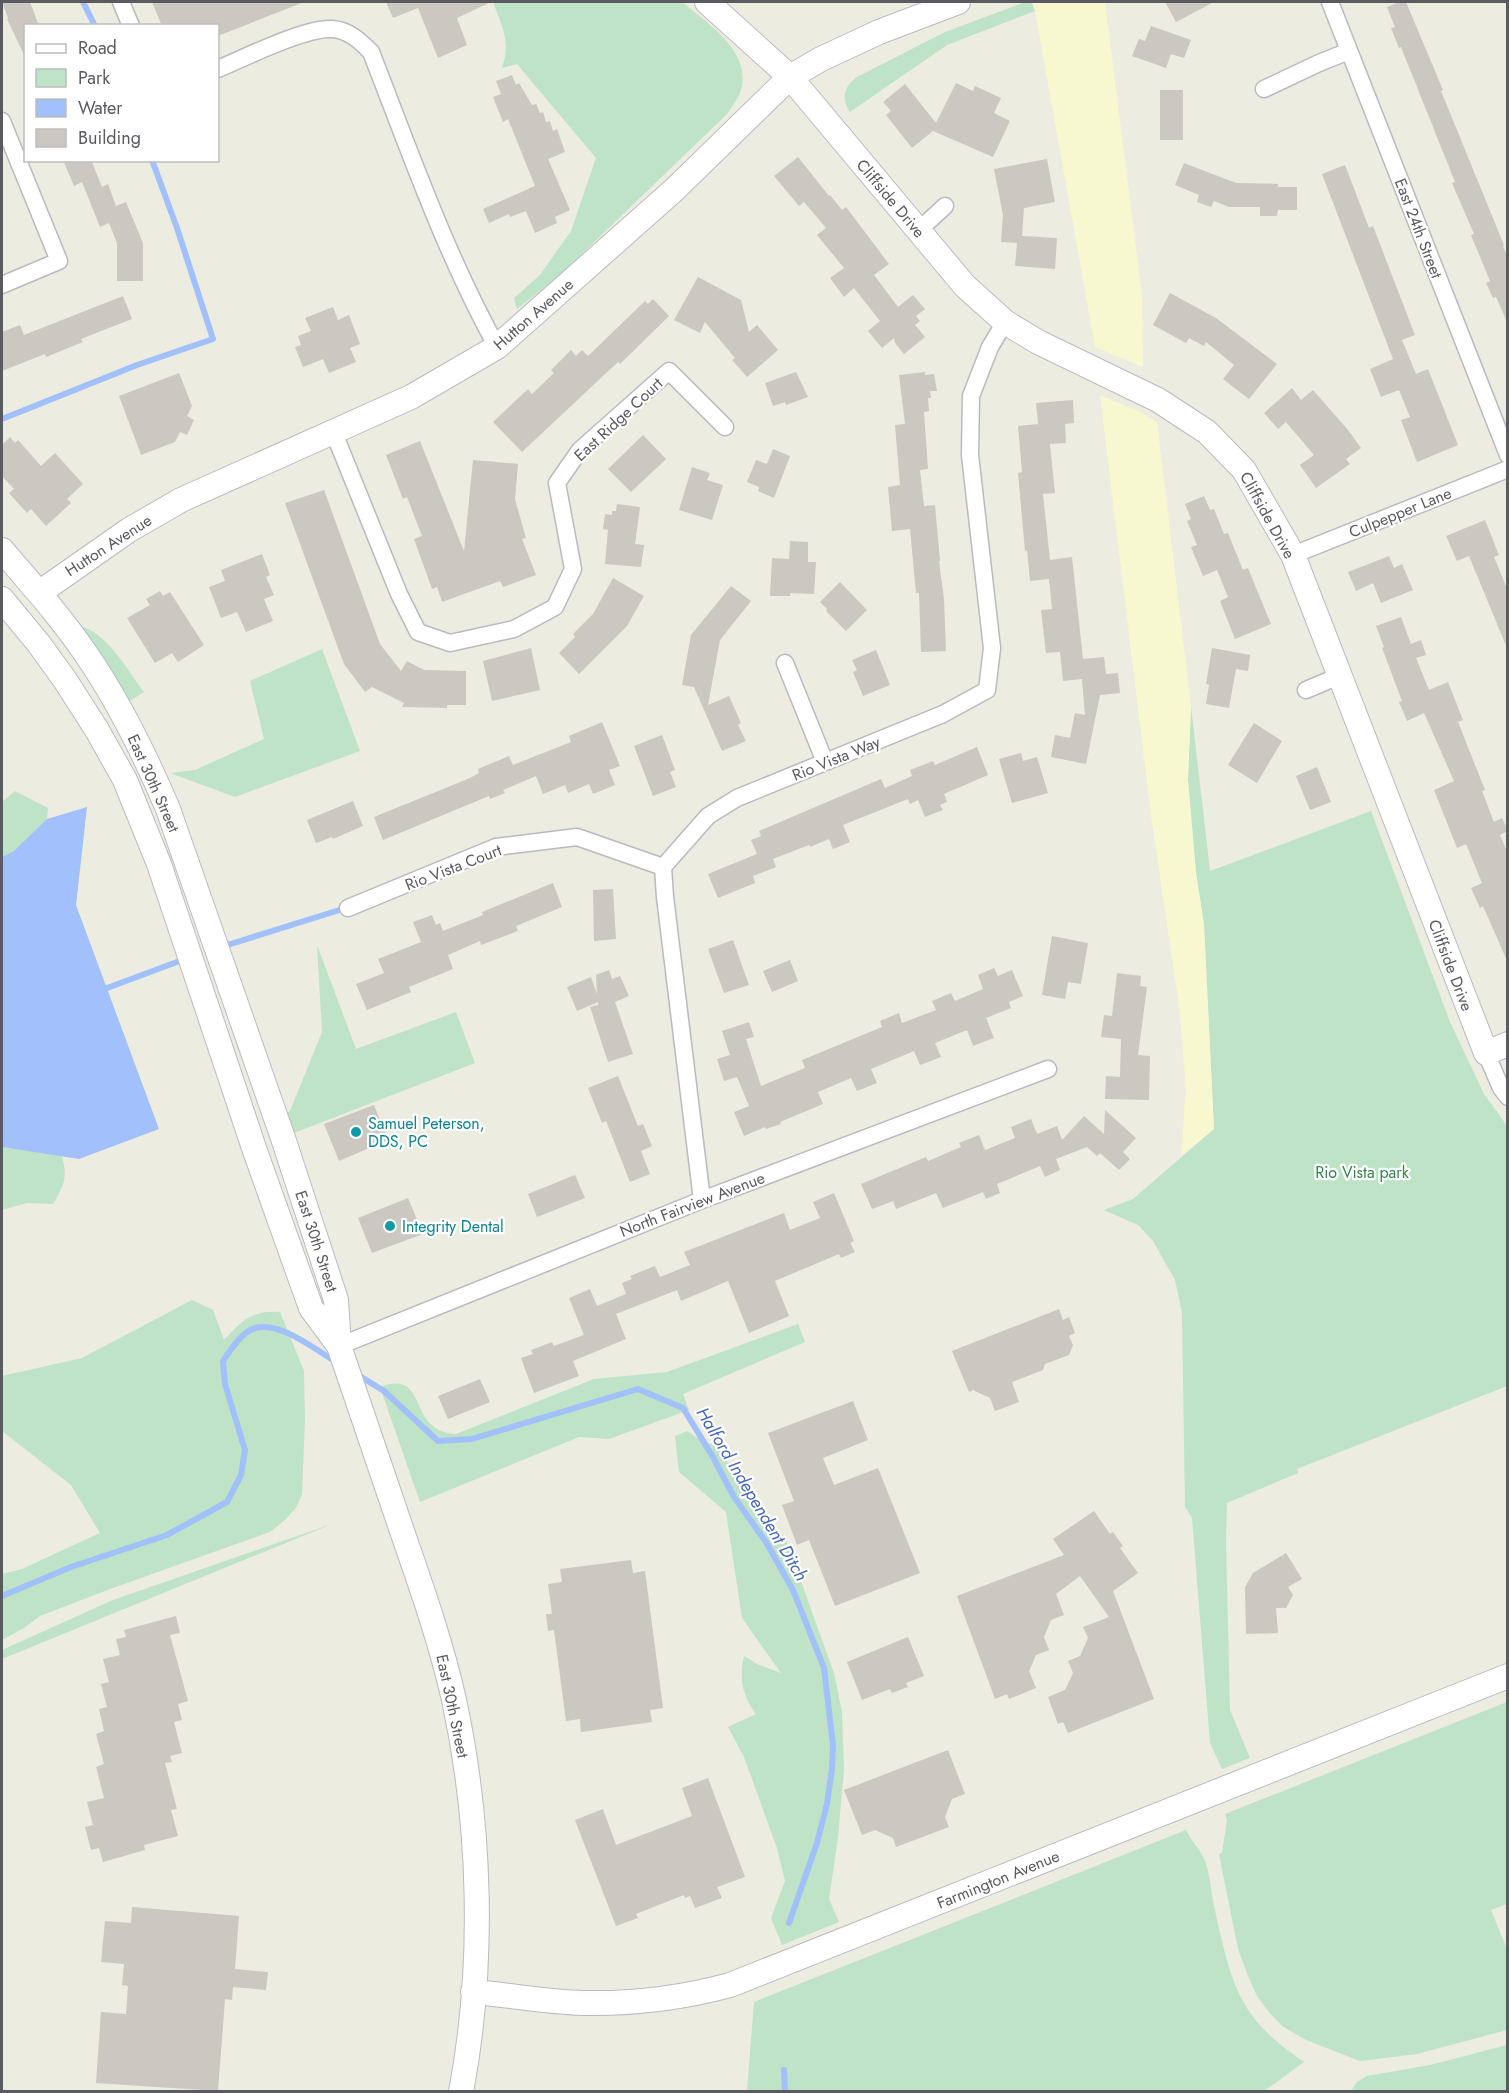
<svg xmlns="http://www.w3.org/2000/svg" width="1509" height="2093" viewBox="0 0 1509 2093" font-family="Jost,sans-serif">
<style>
.green{fill:#bee3c6}
.sand{fill:#f8f8d0}
.water{fill:#a2c0fb}
.lines{fill:none;stroke-linecap:round;stroke-linejoin:round}
.stream{stroke:#a2c0fb;stroke-width:6}
.building{fill:#cac8c0}
.street-casing{stroke:#b9babf;stroke-width:19}
.secondary-casing{stroke:#babbc2;stroke-width:26}
.street{stroke:#fff;stroke-width:16}
.secondary{stroke:#fff;stroke-width:24}
.culture-dot{fill:#0f9aa8;stroke:#fff;stroke-width:2}
.labels{text-anchor:middle;stroke-width:4.5;stroke-linejoin:round;paint-order:stroke}
.street-label{font-size:16px;fill:#5a5b61;stroke:#fff}
.culture-label{font-size:16px;fill:#0d838f;stroke:#fff;text-anchor:start}
.park-label{font-size:16px;fill:#38824c;stroke:#fff}
.water-label{font-size:18px;font-style:italic;fill:#4666bd;stroke:#fff}
</style>
<rect width="100%" height="100%" fill="#ecece1"/>
<!-- green -->
<path class="green" d="M493,2H682C707,23 752,51 741,90C738,99 732,107 727,114L561,274L517,309L514,298L540,275L571,231L596,158L517,64L502,68C511,42 502,26 493,2Z
M1025,2H1032L1035,11L947,45L850,112C841,99 844,86 857,77L945,32Z
M80,626C108,633 127,670 144,692L128,702Z
M322,649L360,751L235,797L170,773L195,770L264,739L250,681Z
M1191,706L1210,871L1371,811L1450,1022L1484,1094L1508,1127L1507,1386L1297,1469L1298,1473L1227,1503L1226,1542L1230,1710L1250,1758L1222,1769L1210,1743L1192,1518L1185,1507L1182,1313L1175,1280L1153,1241L1138,1225L1104,1210L1133,1199L1214,1129L1204,925L1196,873L1188,780Z
M15,791L48,808L47,819L16,871L2,885V802Z
M317,945L356,1049L456,1012L475,1063L294,1133L287,1113L290,1111L322,1032Z
M2,1147L62,1156C68,1178 64,1185 53,1204L27,1203L2,1210Z
M192,1300L213,1310L224,1340C242,1321 251,1310 280,1312L304,1371L305,1419L302,1495L295,1509L285,1520L270,1532L110,1589L40,1616L24,1628L2,1640V1574L22,1569L100,1533L71,1485L2,1431V1376L82,1358Z
M798,1324L805,1342L683,1394L689,1410L609,1439L579,1437L420,1502L380,1387C430,1368 405,1431 456,1434L594,1379L667,1372Z
M687,1431L702,1441L720,1447L752,1504L785,1537L834,1673L842,1712L844,1769L838,1837L829,1899L839,1922L782,1945L771,1918L785,1881L777,1848L744,1757L728,1727L756,1714C742,1695 739,1678 744,1656L759,1665L781,1673L742,1618L726,1512L679,1472L675,1436Z
M332,1524L2,1659V1650L113,1600Z
M1507,1702V1904L1491,1910L1507,1949V2030L1417,2054L1360,2061L1306,2040L1282,2026L1268,2011L1257,1996L1248,1976L1238,1949L1219,1854L1222,1853L1227,1820L1225,1814Z
M1186,1830C1191,1841 1201,1850 1205,1861C1210,1875 1211,1891 1214,1906C1231,1981 1236,2017 1304,2062L1264,2091H747L754,2002Z
M1507,2045V2091H1351L1357,2082L1367,2076L1430,2065Z"/>
<!-- sand -->
<path class="sand" d="M1032,2H1105L1142,296L1143,367L1095,347L1035,11Z
M1100,395L1142,413L1157,422L1191,706L1188,780L1196,873L1204,925L1214,1129L1181,1156L1186,1088L1179,1006L1151,815Z"/>
<!-- water -->
<path class="water" d="M87,807L76,905L159,1129L79,1159L2,1147V857L14,851L47,819Z"/>
<g class="lines">
<!-- stream -->
<path class="stream" d="M83,2L95,26
M2,419L137,365L213,339L177,228L152,160
M221,947L346,908
M99,991L185,959
M358,1375L384,1391L438,1441L472,1439L638,1389L683,1408L713,1457L734,1497L766,1542L793,1590L824,1668L833,1745L832,1769L827,1804L817,1843L789,1923
M2,1596L71,1567L167,1535L227,1502L241,1475L245,1450L225,1384L223,1361C230,1351 236,1340 247,1332C272,1314 314,1349 336,1362
M784,2070L785,2092"/>
</g>
<!-- building -->
<path class="building" d="M2,2H30L39,26H26V59L7,19L8,18Z
M152,2H304L218,36V26H162Z
M386,2H491L457,18L467,45L438,58L418,8L393,18Z
M1165,2H1214L1176,22Z
M1399,2H1406L1443,90L1441,91L1504,245L1503,246L1508,258V324L1496,297L1493,298L1486,283L1490,281L1471,235L1474,234L1452,183L1455,182L1401,47L1399,48L1391,28L1395,27L1387,7Z
M1151,26L1191,40L1184,58L1171,54L1166,68L1132,56L1139,39L1145,41Z
M512,75L516,85L519,83L532,105L536,104L540,113L543,112L546,122L550,121L553,131L557,129L565,152L548,159L570,210L555,217L557,223L535,233L526,211L510,217L509,214L489,223L483,209L535,186L508,119L503,122L493,97L501,94L496,81Z
M956,83L973,91L975,86L1001,98L994,113L1010,121L993,157L933,131L912,148L886,115L891,111L883,102L905,84L936,123Z
M1160,90H1183V140H1160Z
M798,157L829,196L830,195L842,210L846,207L889,264L874,275L898,307L913,295L925,309L916,316L920,321L915,325L925,337L904,354L895,343L894,338L882,348L868,331L880,321L854,288L844,297L830,278L844,268L817,235L826,228L804,202L799,206L774,176Z
M1047,159L1055,202L1024,208L1022,236L1057,238L1055,269L1015,266L1017,243L1001,242L1003,215L994,169Z
M63,160H91L102,187L108,184L116,206L126,202L143,243V281H117V243L109,223L100,227L82,182L74,186Z
M1184,163L1236,183L1278,184V187H1297V210H1278L1277,216H1260V207H1229L1214,201L1211,207L1197,202L1199,195L1175,185Z
M1345,165L1369,228L1373,226L1415,335L1402,340L1416,374L1428,369L1458,445L1417,462L1401,420L1410,417L1399,390L1381,397L1370,369L1393,359L1322,174Z
M698,277L741,300L749,332L757,325L778,350L747,377L732,360L735,358L705,322L700,333L674,320Z
M1170,293L1216,318L1277,364L1249,399L1223,379L1234,365L1206,342L1204,346L1189,338L1186,343L1153,325Z
M123,296L132,319L81,339L83,342L46,357L45,354L2,371V332L20,325L24,335Z
M653,299L669,316L620,364L618,362L522,452L493,422L528,389L532,394L554,373L551,370L571,350L576,356L582,350L588,356L645,301L648,304Z
M333,307L338,320L349,315L360,344L350,348L356,362L329,373L323,359L303,367L295,347L301,345L298,336L311,331L305,318Z
M796,372L808,397L786,405L785,402L773,406L765,383Z
M925,372V375L934,374L937,391H930L931,398H928L929,411L924,412L928,469L920,470L924,506L935,505L940,561H939L944,599L946,651L921,652L919,593H916L910,529L892,531L888,487L900,485L895,425L905,424L899,375Z
M179,373L192,406L187,416L194,420L187,435L180,432L175,442L141,455L119,396Z
M1292,388L1301,400L1313,390L1348,430L1361,448L1346,459L1350,464L1316,488L1300,465L1314,455L1286,422L1278,429L1264,413Z
M1073,400L1074,423L1065,424L1066,443L1050,444L1055,493L1043,494L1050,560L1072,557L1083,659L1104,657L1106,674L1118,673L1120,693L1100,695L1086,764L1051,757L1055,735L1070,738L1075,713L1085,715L1082,679L1063,681L1060,652L1046,653L1041,610L1052,609L1049,579L1030,581L1027,550L1025,551L1018,473L1022,472L1018,426L1038,424L1036,403Z
M643,435L666,459L631,492L608,469Z
M10,437L15,443L18,440L41,466L55,453L83,484L67,499L71,503L46,526L31,509L27,513L9,493L14,489L2,476V445Z
M420,441L464,551L473,460L518,464L515,499L526,538L522,539L536,575L503,587L500,581L442,602L437,587L432,589L414,539L422,536L407,497L403,499L386,455Z
M773,449L790,456L774,498L758,491L759,487L747,482L756,460L767,464Z
M692,467L710,473L707,480L723,485L712,520L679,510Z
M324,490L380,644L401,671L407,661L424,670L466,671V705H447V708L402,707L404,703L372,687L365,692L344,664L285,503Z
M1204,496L1210,510L1214,509L1224,534L1228,533L1243,570L1248,568L1271,624L1235,639L1220,601L1228,597L1217,570L1203,576L1191,547L1197,545L1187,521L1191,519L1185,504Z
M617,504L640,507L635,544L644,545L641,567L605,564L608,530L603,529L605,514L612,515V511H616Z
M1485,520L1499,555L1494,557L1508,591L1507,648L1469,556L1457,561L1446,536Z
M790,541L808,542V562H816L814,594L790,593V596H770L772,558L789,559Z
M262,554L270,575L266,577L274,595L264,599L273,621L246,632L237,612L221,618L209,587L225,581L221,570Z
M1389,556L1394,568L1402,564L1413,590L1381,603L1373,583L1356,591L1348,572Z
M613,578L644,596L627,626L579,674L559,653L575,637L573,634L593,614Z
M840,582L867,610L846,631L826,611L827,609L820,602Z
M731,586L751,601L720,640L708,705L729,696L741,723L738,725L746,741L722,751L694,687L682,685L691,635Z
M160,591L163,596L170,592L204,645L178,662L172,653L155,663L127,618L150,605L146,599Z
M1401,617L1411,644L1421,640L1426,655L1416,658L1429,690L1448,682L1463,720L1458,722L1485,790L1482,791L1494,822L1502,818L1508,831L1500,835L1508,854V963L1483,906L1480,908L1471,888L1482,883L1466,844L1457,848L1434,790L1454,781L1424,713L1407,721L1399,702L1402,701L1382,648L1384,647L1376,626Z
M531,648L540,690L492,701L483,661Z
M1212,648L1250,655L1248,671L1236,669L1229,708L1206,704L1209,685L1206,684Z
M876,650L890,685L863,696L853,672L857,670L852,660Z
M602,722L620,766L609,770L615,785L593,794L589,784L568,793L565,785L543,794L536,776L503,790L505,793L490,799L489,796L383,840L374,817L470,778L479,773L478,769L509,756L513,765L571,742L569,736Z
M1254,723L1282,741L1257,783L1228,765Z
M662,735L675,770L670,772L676,787L653,796L634,746Z
M977,747L988,775L944,794L947,802L940,805L943,810L925,817L918,800L910,804L908,799L843,825L850,842L833,849L829,839L810,847L809,845L773,859L776,867L753,876L755,883L718,898L708,874L757,854L751,840L761,836L759,831L881,779L885,788L912,776L910,770L933,761L935,765Z
M1021,753L1023,761L1037,757L1048,793L1012,803L999,759Z
M1317,767L1331,802L1310,810L1296,776Z
M353,801L363,826L333,839L332,837L316,843L307,820Z
M553,883L562,907L516,926L518,931L481,945L480,941L448,955L453,969L409,987L411,992L367,1010L356,984L384,973L378,959L421,942L413,922L432,915L436,925L440,923L443,931L483,915L482,912Z
M613,889L616,939L594,941L593,890Z
M1052,936L1088,943L1081,984L1068,982L1065,999L1042,995Z
M733,940L749,985L724,993L708,949Z
M790,960L798,981L772,992L763,971Z
M994,968L998,976L1012,970L1023,996L1009,1002L1011,1008L986,1018L994,1038L973,1046L967,1030L935,1043L941,1057L920,1065L914,1051L871,1069L877,1083L857,1091L851,1078L818,1092L823,1104L780,1122L781,1124L766,1129L765,1127L744,1136L734,1112L749,1106L737,1077L724,1081L717,1059L730,1055L722,1031L749,1022L754,1037L746,1039L761,1086L805,1068L802,1060L882,1027L880,1021L899,1013L902,1023L936,1010L932,1001L951,993L955,1001L983,989L978,975Z
M609,970L612,979L620,976L629,996L615,1002L633,1054L608,1062L590,1007L598,1005V1002L577,1011L567,987L591,977L597,994L596,975Z
M1117,973L1141,976L1140,986L1147,987L1138,1055L1150,1056L1149,1100L1105,1099L1106,1076L1120,1077L1121,1039L1101,1037L1104,1015L1112,1016Z
M618,1076L638,1126L643,1124L652,1146L641,1151L650,1174L630,1182L606,1121L602,1123L588,1088Z
M374,1105L388,1140L339,1161L324,1124Z
M1105,1110L1136,1138L1123,1152L1130,1159L1119,1170L1100,1153L1097,1156L1087,1147L1056,1159L1060,1170L1045,1177L1040,1166L997,1184L1000,1193L986,1199L983,1192L943,1208L936,1193L896,1209L893,1201L872,1209L861,1184L926,1157L928,1161L961,1147L959,1143L979,1135L985,1150L1015,1138L1011,1127L1031,1119L1037,1134L1057,1126L1062,1140L1084,1116L1104,1134Z
M575,1175L585,1198L537,1217L528,1194Z
M834,1193L854,1241L850,1243L855,1252L841,1258L839,1254L775,1281L789,1316L749,1333L728,1281L681,1301L677,1290L616,1314L626,1339L573,1361L579,1376L534,1393L521,1358L533,1354L531,1350L552,1342L554,1346L584,1335L569,1298L590,1289L597,1306L626,1294L622,1283L632,1279L630,1276L655,1266L660,1277L690,1265L684,1252L784,1213L790,1230L820,1218L813,1202Z
M408,1198L423,1234L372,1253L358,1218Z
M1059,1309L1063,1320L1069,1317L1075,1333L1069,1336L1073,1345L1069,1355L1045,1364L1043,1370L1012,1382L1019,1402L995,1411L990,1398L973,1390L969,1392L952,1351Z
M480,1379L490,1402L448,1419L438,1396Z
M853,1401L868,1440L823,1458L834,1485L878,1468L920,1573L835,1606L809,1540L797,1545L782,1505L794,1501L768,1433Z
M1094,1511L1110,1534L1113,1532L1123,1546L1120,1548L1138,1573L1113,1591L1154,1699L1068,1733L1063,1722L1058,1724L1048,1697L1065,1690L1073,1673L1068,1661L1080,1656L1088,1638L1083,1627L1109,1617L1080,1576L1056,1594L1064,1615L1051,1620L1044,1637L1049,1650L1036,1655L1029,1671L1036,1688L1009,1699L1007,1694L995,1699L957,1596L1064,1555L1053,1539Z
M1286,1553L1302,1579L1288,1587L1293,1595L1286,1608H1276L1278,1633L1246,1634L1245,1587L1253,1573Z
M631,1560L633,1573L645,1571L663,1708L650,1710L652,1722L581,1732L580,1719L566,1721L554,1630L548,1631L546,1614H552L548,1584L562,1582L560,1569Z
M176,1616L180,1633L170,1635L188,1701L178,1704L182,1720L174,1722L182,1753L170,1756L172,1762L165,1763L177,1809L171,1810L178,1836L144,1845L145,1850L103,1862L99,1848L91,1850L85,1827L93,1825L87,1802L104,1798L96,1767L104,1764L96,1734L104,1731L99,1709L107,1707L101,1684L109,1682L103,1659L120,1655L116,1639L126,1637L124,1630Z
M908,1637L924,1676L906,1683L908,1687L892,1693L890,1689L862,1700L847,1662Z
M948,1750L965,1794L952,1799L945,1817L949,1827L896,1847L893,1838L875,1830L862,1835L844,1790Z
M708,1778L745,1877L717,1887L722,1898L695,1908L690,1896L685,1898L684,1895L636,1914L638,1918L616,1926L575,1820L603,1809L616,1845L692,1816L682,1788Z
M132,1907L239,1916L235,1969L268,1972L266,1990L233,1987L232,2000L225,1999L218,2091L96,2083L101,2012L126,2014L128,1986L122,1985L124,1964L101,1962L105,1921L131,1923Z"/>
<g class="lines">
<defs>
<path id="street" d="M121,2L131,26
M1330,2L1508,455
M218,69C244,58 306,27 332,29C349,30 360,41 371,52C410,152 445,253 497,347
M1264,89L1319,63L1349,51
M2,121L59,261L2,285
M918,231L945,206
M334,433L399,594L418,632L450,643L514,629L555,607L573,569L557,483L580,450L669,371L725,427
M1293,555L1508,469
M785,663L825,762
M1306,690L1339,676
M348,908L496,847L577,837L663,867
M1486,1053L1501,1088L1508,1097
M702,1200L665,897L663,867L708,816L737,798L943,714L987,690L992,648L970,455L971,396L990,347L1005,322
M339,1346L702,1200L1048,1069"/>
<path id="secondary" d="M707,2L790,77L965,286L1005,322L1038,342L1158,400L1207,432L1244,470L1293,555L1486,1053L1508,1044
M2,550C31,584 61,617 86,654C119,702 145,755 168,809L284,1141L336,1300L339,1346C360,1408 381,1469 402,1531C421,1586 441,1642 454,1700C481,1825 485,1965 461,2092
M39,593L129,530L181,500L411,397L497,347L674,190L790,77L821,59L879,32L958,2
M2,599L39,644L65,680L97,730L125,780L159,864L255,1151L311,1308L339,1346
M473,1992C510,1995 546,2002 584,2003C634,2004 682,1998 730,1985L1508,1676"/>
</defs>
<!-- street casing -->
<use href="#street" class="street-casing"/>
<!-- secondary casing -->
<use href="#secondary" class="secondary-casing"/>
<!-- street -->
<use href="#street" class="street"/>
<!-- secondary -->
<use href="#secondary" class="secondary"/>
</g>
<!-- markers -->
<g class="culture-dot">
<circle cx="356" cy="1132" r="6"/>
<circle cx="390" cy="1226" r="6"/>
</g>
<g class="labels">
<!-- street labels -->
<g class="street-label">
<text transform="translate(891 198) rotate(50)" y="6">Cliffside Drive</text>
<text transform="translate(1419 228) rotate(69)" y="6">East 24th Street</text>
<text transform="translate(533 314) rotate(-41)" y="6">Hutton Avenue</text>
<text transform="translate(618 419) rotate(-43)" y="6">East Ridge Court</text>
<text transform="translate(1400 512) rotate(-22)" y="6">Culpepper Lane</text>
<text transform="translate(1268 515) rotate(61)" y="6">Cliffside Drive</text>
<text transform="translate(108 545) rotate(-33)" y="6">Hutton Avenue</text>
<text transform="translate(836 758) rotate(-22)" y="6">Rio Vista Way</text>
<text transform="translate(154 783) rotate(66)" y="6">East 30th Street</text>
<text transform="translate(453 867) rotate(-21)" y="6">Rio Vista Court</text>
<text transform="translate(1451 965) rotate(69)" y="6">Cliffside Drive</text>
<text transform="translate(692 1204) rotate(-21)" y="6">North Fairview Avenue</text>
<text transform="translate(317 1241) rotate(72)" y="6">East 30th Street</text>
<text transform="translate(453 1706) rotate(78)" y="6">East 30th Street</text>
<text transform="translate(998 1879) rotate(-22)" y="6">Farmington Avenue</text>
</g>
<!-- culture labels -->
<g class="culture-label">
<text x="368" y="1129">Samuel Peterson,<tspan x="368" dy="18">DDS, PC</tspan></text>
<text x="402" y="1232">Integrity Dental</text>
</g>
<!-- park labels -->
<g class="park-label">
<text x="1362" y="1178">Rio Vista park</text>
</g>
<!-- water labels -->
<g class="water-label">
<text transform="translate(752 1494) rotate(59)" y="6">Halford Independent Ditch</text>
</g>
</g>
<!-- border -->
<rect width="1509" height="2093" fill="none" stroke="#5a5b61" stroke-width="6"/>
<!-- legend -->
<rect x="24" y="24" width="195" height="138" fill="#ffffff" stroke="#bdbdc0" stroke-width="1.5"/>
<rect x="36" y="44" width="30" height="9" fill="#ffffff" stroke="#bdbdc0" stroke-width="1.5"/>
<text x="78" y="54" font-size="18" fill="#5a5b61">Road</text>
<rect x="36" y="69" width="30" height="18" fill="#bee3c6" stroke="#bdbdc0" stroke-width="1.5"/>
<text x="78" y="84" font-size="18" fill="#5a5b61">Park</text>
<rect x="36" y="99" width="30" height="18" fill="#a2c0fb" stroke="#bdbdc0" stroke-width="1.5"/>
<text x="78" y="114" font-size="18" fill="#5a5b61">Water</text>
<rect x="36" y="129" width="30" height="18" fill="#cac8c0" stroke="#bdbdc0" stroke-width="1.5"/>
<text x="78" y="144" font-size="18" fill="#5a5b61">Building</text>
</svg>
